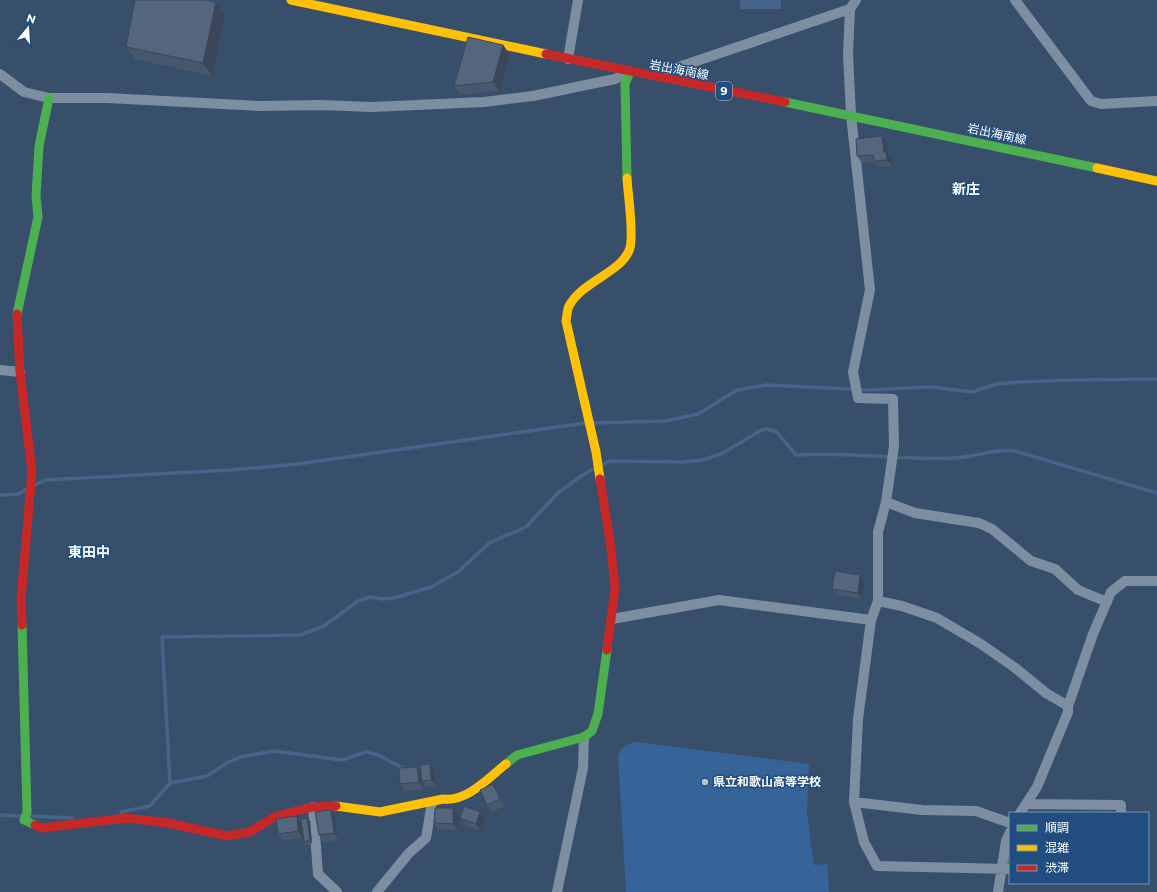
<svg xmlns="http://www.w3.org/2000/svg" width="1157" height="892" viewBox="0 0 1157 892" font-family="Montserrat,'Noto Sans JP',sans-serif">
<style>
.green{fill:#366498}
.water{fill:#466489}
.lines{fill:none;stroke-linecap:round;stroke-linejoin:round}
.stream{stroke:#466489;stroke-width:3.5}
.street{stroke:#7e8ea1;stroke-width:10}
.fast{stroke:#4caf50;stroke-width:9}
.slow{stroke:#ffc107;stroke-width:9}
.jam{stroke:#c62828;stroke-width:9}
.wall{fill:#48586c}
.shaded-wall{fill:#3b4758}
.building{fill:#54667d;stroke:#3b4758}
.poi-dot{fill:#b9c1cb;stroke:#224d81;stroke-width:1.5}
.labels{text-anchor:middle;stroke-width:3;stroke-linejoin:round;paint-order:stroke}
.shield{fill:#224d81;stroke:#bdcad9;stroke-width:1}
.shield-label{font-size:11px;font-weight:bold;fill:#fff}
.street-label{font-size:12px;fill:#fff;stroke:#224d81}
.poi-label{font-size:12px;font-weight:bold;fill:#fff;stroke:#224d81;text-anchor:start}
.quarter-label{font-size:14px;font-weight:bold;fill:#fff;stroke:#224d81}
</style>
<rect width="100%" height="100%" fill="#384f6b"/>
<!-- green -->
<path class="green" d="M636,742L809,764L807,813L814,865L827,864L829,892H626L618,756C622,746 626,744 636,742Z"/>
<!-- water -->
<path class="water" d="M740,0H781V9H740Z"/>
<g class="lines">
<!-- stream -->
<path class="stream" d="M592,423L665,421L698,414L737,390L767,385L867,390L931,387L972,392L996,384L1020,382L1075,380L1157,379
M602,465L610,461L683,462L703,460L723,453L760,431L767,429L777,432L796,455C849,451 902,461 955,458C975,457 996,448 1015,451L1157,493
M35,485L45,480L230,470L298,464L586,423
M0,495L18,494L27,489
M170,783L162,637L300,635L324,626L358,601L370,597L383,599L394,598L431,587L458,572L489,543L526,527L558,493L584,474L596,468
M121,812L150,806L170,783L207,776L227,763L240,757L274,751L342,760L366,752L376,754L405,769
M0,815L21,816
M29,816L73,818"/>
<!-- street -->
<path class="street" d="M856,0L850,9L848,54L851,115L870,290L853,372L858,398L893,399L894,446L886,502L878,532V601L871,620L858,719L854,802L864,842L877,866L1010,869
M1015,0L1091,101L1101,104L1157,101
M568,59L578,0
M0,74L24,92L49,98H107L260,106L320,105L372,107L484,102L533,96L615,79L629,72
M655,75L850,9
M0,370L20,372
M886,502L915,513L979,523L992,529L1031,561L1055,569L1078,590L1107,602
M878,601L902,606L937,618L981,644L1014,667L1046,693L1068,706
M612,619L719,600L871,620
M854,802L922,810L976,811L1010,823
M1026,804L1121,805V813
M313,807L318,874L337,892
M1020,813L1037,787L1068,712V706L1093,634L1111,592L1125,581H1157
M377,892L409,853L426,838L432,802
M557,892L583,768L584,737
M998,892L1006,841L1010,832"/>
<!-- fast -->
<path class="fast" d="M785,102L1097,168
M627,178L625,84L630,72
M17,314L38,217L36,196L39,146L49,98
M22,625L27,812L24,820L35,825
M506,764L517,755L584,737L592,731L598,714L607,650"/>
<!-- slow -->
<path class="slow" d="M291,0L546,54
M1097,168L1157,181
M600,479L596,452L566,321C567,316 567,310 569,306C582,281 623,272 630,248C634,232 628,196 627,178
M336,806L380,812L443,799C467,802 488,778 506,764"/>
<!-- jam -->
<path class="jam" d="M546,54L785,102
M17,314L20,372L32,471L21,599L22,625
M600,479L611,547L615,588L607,650
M35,825L42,828L126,818L168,823L227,836L250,832L276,816L313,807L336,806"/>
</g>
<!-- wall -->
<path class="wall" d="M216,2L225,15L212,76L135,59L126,47Z
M503,45L510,55L499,91L460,95L454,86Z
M882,136L887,142L888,154L891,158L892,166L878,167L874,162L862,163L857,156Z
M865,582L862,599L837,595L832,589Z
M434,770L436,786L426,787L423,783L424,789L405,791L400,784Z
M493,784L497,791L504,806L492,812L487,805Z
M331,810L335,816L338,840L323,842L319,835Z
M480,812L485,819L480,830L465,825L460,818Z
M458,815V830H439L434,823Z
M297,816L301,823L303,838L283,840L278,834Z
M307,818L310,821L312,843L306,846L304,842Z"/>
<!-- shaded-wall -->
<path class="shaded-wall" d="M216,2L225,15L212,76L203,63Z
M503,45L510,55L499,91L493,82Z
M882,136L887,142L888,154L891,158L892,166L887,160L884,152Z
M860,575L865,582L862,599L858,593Z
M430,764L434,770L436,786L431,780Z
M417,767L422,773V781L423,783L424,789L419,782Z
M493,784L497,791L504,806L500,799Z
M453,808L458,815V830L453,824Z
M331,810L335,816L338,840L334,833Z
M480,812L485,819L480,830L476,824Z
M297,816L301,823L303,838L298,831Z
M307,818L310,821L312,843L310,840Z"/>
<!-- building -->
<path class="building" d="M135,0H207L216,2L203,63L126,47Z
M468,37L503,45L493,82L454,86Z
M882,136L884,152H886L887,160L874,161L873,155L857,156L856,139Z
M835,571L860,575L858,593L832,589Z
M430,764L431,780L422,781L420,765Z
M417,767L419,782L400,784L399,768Z
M493,784L500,799L487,805L480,790Z
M464,806L480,812L476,824L460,818Z
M435,808H453V824L434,823Z
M331,810L334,833L319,835L315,812Z
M297,816L298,831L278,834L276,819Z
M307,818L310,840L304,842L301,819Z"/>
<!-- markers -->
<circle class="poi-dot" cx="705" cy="782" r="4"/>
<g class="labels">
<!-- shield labels -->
<rect class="shield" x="716" y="82" width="16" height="18" rx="3"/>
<g class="shield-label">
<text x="724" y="95">9</text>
</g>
<!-- street labels -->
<g class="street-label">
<text transform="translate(679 70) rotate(11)" y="4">岩出海南線</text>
<text transform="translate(997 134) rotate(12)" y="4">岩出海南線</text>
</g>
<!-- poi labels -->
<g class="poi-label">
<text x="713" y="786">県立和歌山高等学校</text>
</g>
<!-- quarter labels -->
<g class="quarter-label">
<text x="966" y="194">新庄</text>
<text x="89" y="557">東田中</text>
</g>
</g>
<!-- legend -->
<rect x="1009" y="812" width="140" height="72" fill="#224d81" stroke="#7a94b3"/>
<rect x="1017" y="825" width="20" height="6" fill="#4caf50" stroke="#7a94b3"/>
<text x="1045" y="832" font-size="12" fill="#ffffff">順調</text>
<rect x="1017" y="845" width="20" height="6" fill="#ffc107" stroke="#7a94b3"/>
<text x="1045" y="852" font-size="12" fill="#ffffff">混雑</text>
<rect x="1017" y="865" width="20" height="6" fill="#c62828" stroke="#7a94b3"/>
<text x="1045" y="872" font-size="12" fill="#ffffff">渋滞</text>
<!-- north arrow -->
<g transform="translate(28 28) rotate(18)" stroke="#224d81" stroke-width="3" paint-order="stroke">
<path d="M0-3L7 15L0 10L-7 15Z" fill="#ffffff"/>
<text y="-6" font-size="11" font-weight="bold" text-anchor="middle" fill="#ffffff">N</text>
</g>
</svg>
